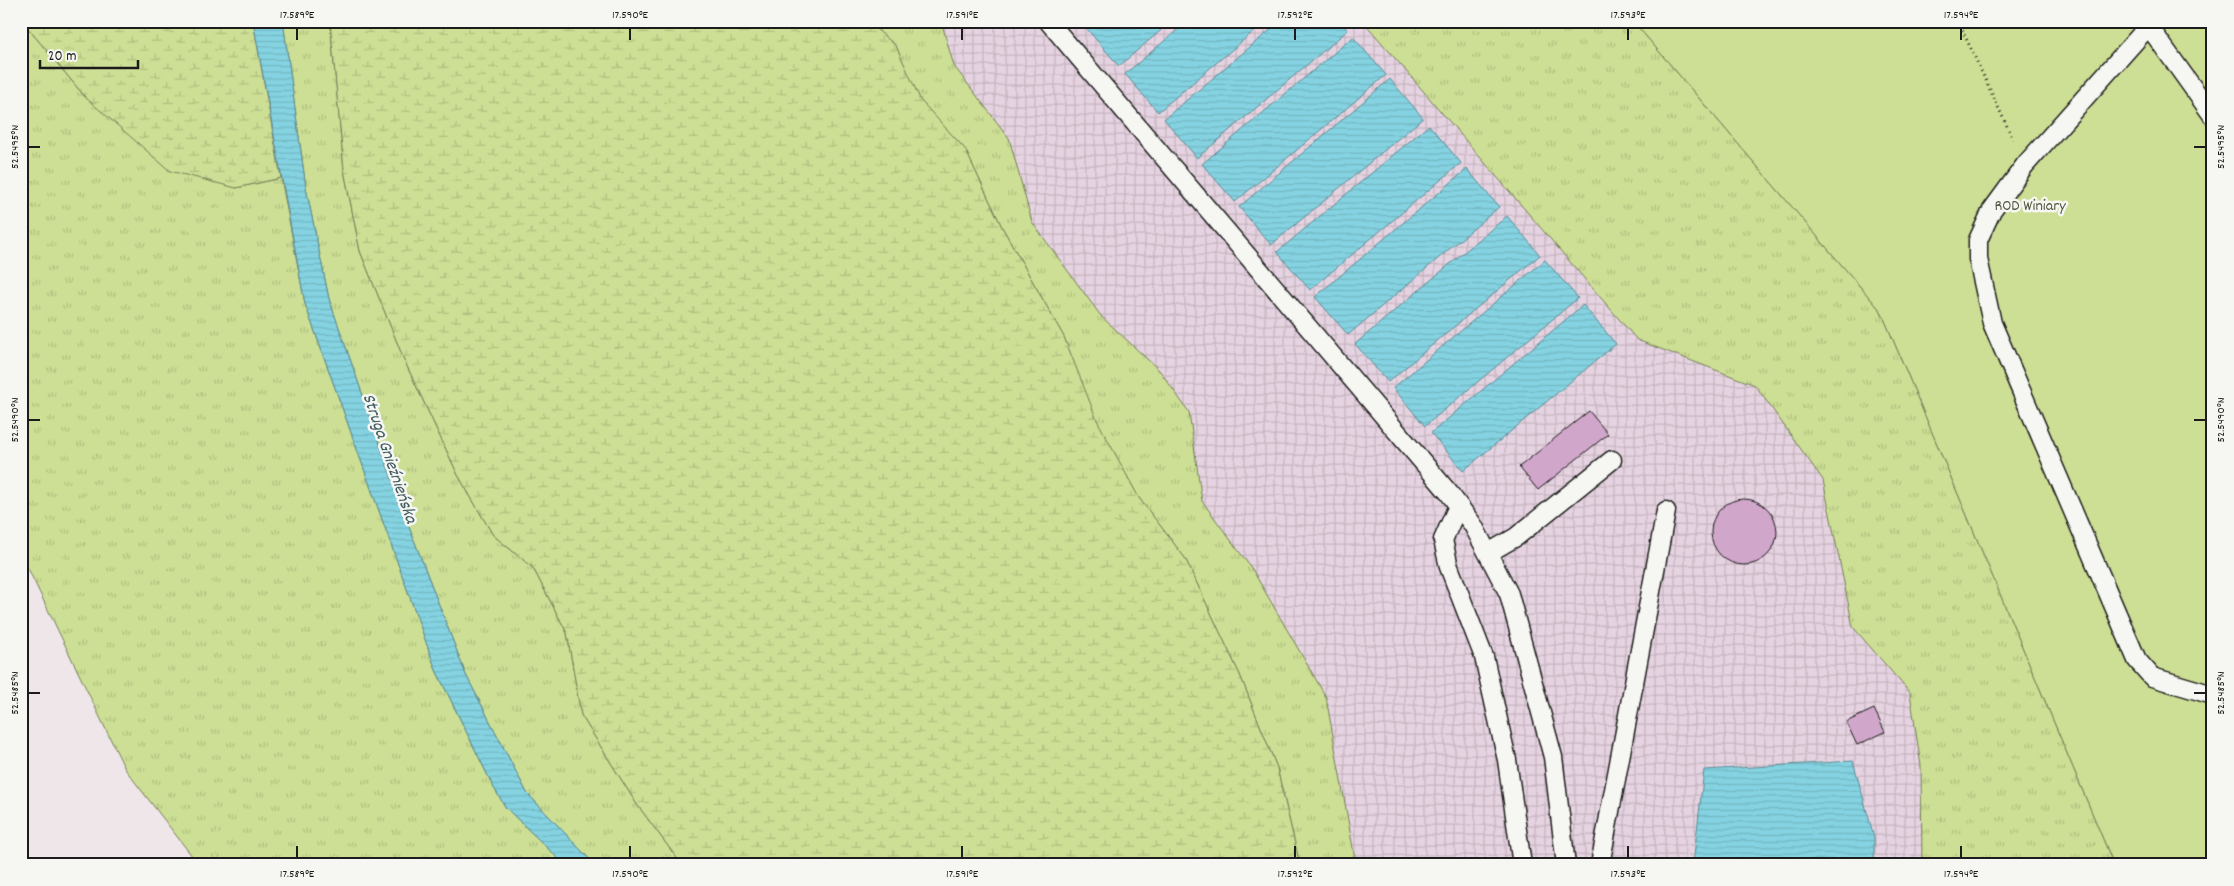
<svg xmlns="http://www.w3.org/2000/svg" width="2234" height="886" viewBox="0 0 2234 886" font-family="Dekko,sans-serif">
<style>
.industrial{fill:url(#industrial-grid)}
.grass{fill:url(#grass-tufts);stroke:#747e58}
.wetland{fill:url(#wetland-marsh);stroke:#747e58}
.green{fill:#ccdf94;stroke:#747e58}
.water{fill:url(#water-rules);stroke:#5b8a93}
.building{fill:#d1a6cb;stroke:#1c1c1c}
.lines{fill:none;stroke-linecap:round;stroke-linejoin:round}
.service-casing{stroke:#1c1c1c;stroke-width:21}
.path{stroke:#1c1c1c;stroke-width:3;stroke-dasharray:1 4;stroke-linecap:butt}
.service{stroke:#f6f6f2;stroke-width:18}
.ticks{fill:none;stroke:#1c1c1c;stroke-width:2}
.labels{text-anchor:middle;stroke-width:5;stroke-linejoin:round;paint-order:stroke}
.park-label{font-size:16px;fill:#515640;stroke:#f6f6f2}
.water-label{font-size:18px;font-style:italic;fill:#415c61;stroke:#f6f6f2}
.neatline{fill:none;stroke:#1c1c1c;stroke-width:2}
.ticks-label{font-size:12px;text-anchor:middle;fill:#1c1c1c}
</style>
<defs>
<pattern id="industrial-grid" width="8" height="8" patternUnits="userSpaceOnUse" patternTransform="scale(1.25)"><rect width="8" height="8" fill="#e6d3e1"/><path d="M0 4h8M4 0v8" fill="none" stroke="#c5b5c0"/></pattern>
<pattern id="grass-tufts" width="24" height="20" patternUnits="userSpaceOnUse" patternTransform="scale(1.25)"><rect width="24" height="20" fill="#ccdf94"/><path d="M3 7l-1-3M5 7V3M7 7l1-3M15 17l-1-3M17 17v-4M19 17l1-3" fill="none" stroke="#afbf7f"/></pattern>
<pattern id="wetland-marsh" width="20" height="14" patternUnits="userSpaceOnUse" patternTransform="scale(1.25)"><rect width="20" height="14" fill="#ccdf94"/><path d="M1 5h8M5 5V1M11 12h8M15 12V8" fill="none" stroke="#afbf7f"/></pattern>
<pattern id="water-rules" width="6" height="5" patternUnits="userSpaceOnUse" patternTransform="scale(1.25)"><rect width="6" height="5" fill="#85d3e2"/><path d="M0 2.5h6" fill="none" stroke="#72b5c1"/></pattern>
</defs>
<rect width="100%" height="100%" fill="#efe6ea"/>
<filter id="ink" filterUnits="userSpaceOnUse"><feTurbulence type="fractalNoise" baseFrequency=".02" numOctaves="2"/><feDisplacementMap in="SourceGraphic" scale="10" xChannelSelector="R" yChannelSelector="G"/><feConvolveMatrix kernelMatrix="1 2 1 2 8 2 1 2 1" color-interpolation-filters="sRGB"/></filter>
<g filter="url(#ink)">
<!-- industrial -->
<path class="industrial" d="M283,21H1633L1881,311L2114,865H339L255,195L305,177Z"/>
<!-- grass -->
<path class="grass" d="M22,21L86,98L236,188L281,178L305,304L436,670L494,788L506,808L565,865H199L125,769L21,554Z
M283,21H330L344,170L360,251L405,362L458,475L493,535L533,568L567,633L581,715L636,803L682,865H595L527,793L466,675L409,527L329,299L306,188Z
M867,21H941L954,66L1009,138L1032,222L1101,316L1160,371L1189,412L1202,501L1252,569L1326,697L1356,865H1300L1277,768L1240,675L1185,558L1139,498L1096,420L1064,337L1002,227L965,149L920,101L896,46Z
M1363,21H1633L1881,311L2114,865H1922L1921,766L1910,693L1853,627L1823,480L1755,385L1637,340Z"/>
<!-- wetland -->
<path class="wetland" d="M22,21H253L281,178L236,188L170,171L86,98Z
M330,21H867L896,46L921,101L965,149L1002,227L1064,337L1097,420L1139,498L1185,558L1240,675L1277,768L1300,865H682L636,803L581,715L567,633L533,568L493,535L458,475L405,362L360,251L344,170Z"/>
<!-- green -->
<path class="green" d="M1633,21H2213V865H2114L1881,311Z"/>
<!-- water -->
<path class="water" d="M253,21H283L306,188L329,299L409,527L466,675L527,793L595,865H565L506,808L494,788L436,670L305,304Z
M1094,21H1172L1119,66L1086,28Z
M1188,21H1266L1158,112L1125,74Z
M1281,21H1340L1348,30L1197,158L1164,119Z
M1353,37L1386,75L1235,202L1202,164Z
M1390,79L1423,118L1271,245L1239,207Z
M1429,125L1461,163L1310,290L1277,252Z
M1467,169L1499,207L1348,335L1315,297Z
M1507,216L1540,255L1388,382L1355,344Z
M1545,260L1578,298L1425,426L1393,388Z
M1583,305L1616,344L1463,471L1431,433Z
M1853,761L1874,837V865H1693L1704,770Z"/>
<!-- building -->
<path class="building" d="M1589,411L1608,434L1538,490L1519,467Z
M1711 532a33 33 0 1 1 66 0a33 33 0 1 1-66 0Z
M1874,709L1885,732L1857,745L1846,722Z"/>
<g class="lines">
<defs>
<path id="service" d="M1048,21L1449,493L1473,525L1509,594L1553,757L1566,865
M2145,21L2213,116
M2153,21L2025,165L1992,210L1978,240V259L1992,323L2137,660L2152,677L2213,695
M1458,506L1443,540L1449,567L1484,657L1507,760L1522,865
M1488,553L1516,537L1612,460
M1600,865L1666,511"/>
</defs>
<!-- service casing -->
<use href="#service" class="service-casing"/>
<!-- path -->
<path class="path" d="M1783,21L1785,24
M1958,21L2013,139"/>
<!-- service -->
<use href="#service" class="service"/>
</g>
</g>
<!-- ticks -->
<path class="ticks" d="M297,28V40M630,28V40M962,28V40M1295,28V40M1628,28V40M1961,28V40M28,147H40M2194,147H2206M28,420H40M2194,420H2206M28,693H40M2194,693H2206M297,846V858M630,846V858M962,846V858M1295,846V858M1628,846V858M1961,846V858"/>
<g class="labels">
<!-- park labels -->
<g class="park-label">
<text x="2030" y="210">ROD Winiary</text>
</g>
<!-- water labels -->
<g class="water-label">
<text transform="translate(391 458) rotate(71)" y="6">Struga Gnieźnieńska</text>
</g>
</g>
<!-- margin -->
<rect width="2234" height="886" fill="none" stroke="#f6f6f2" stroke-width="55"/>
<!-- scale -->
<path d="M40 60v8h98v-8" fill="none" stroke="#1c1c1c" stroke-width="2.5"/>
<text x="48" y="60" font-size="15" fill="#1c1c1c" stroke="#f6f6f2" stroke-width="4" paint-order="stroke">20 m</text>
<rect x="28" y="28" width="2178" height="830" class="neatline"/>
<g class="ticks-label">
<text x="297" y="18">17.589°E</text>
<text x="630" y="18">17.590°E</text>
<text x="962" y="18">17.591°E</text>
<text x="1295" y="18">17.592°E</text>
<text x="1628" y="18">17.593°E</text>
<text x="1961" y="18">17.594°E</text>
<text transform="translate(14 147) rotate(-90)" y="4">52.5495°N</text>
<text transform="translate(2220 147) rotate(-90)" y="4">52.5495°N</text>
<text transform="translate(14 420) rotate(-90)" y="4">52.5490°N</text>
<text transform="translate(2220 420) rotate(-90)" y="4">52.5490°N</text>
<text transform="translate(14 693) rotate(-90)" y="4">52.5485°N</text>
<text transform="translate(2220 693) rotate(-90)" y="4">52.5485°N</text>
<text x="297" y="877">17.589°E</text>
<text x="630" y="877">17.590°E</text>
<text x="962" y="877">17.591°E</text>
<text x="1295" y="877">17.592°E</text>
<text x="1628" y="877">17.593°E</text>
<text x="1961" y="877">17.594°E</text>
</g>
</svg>
